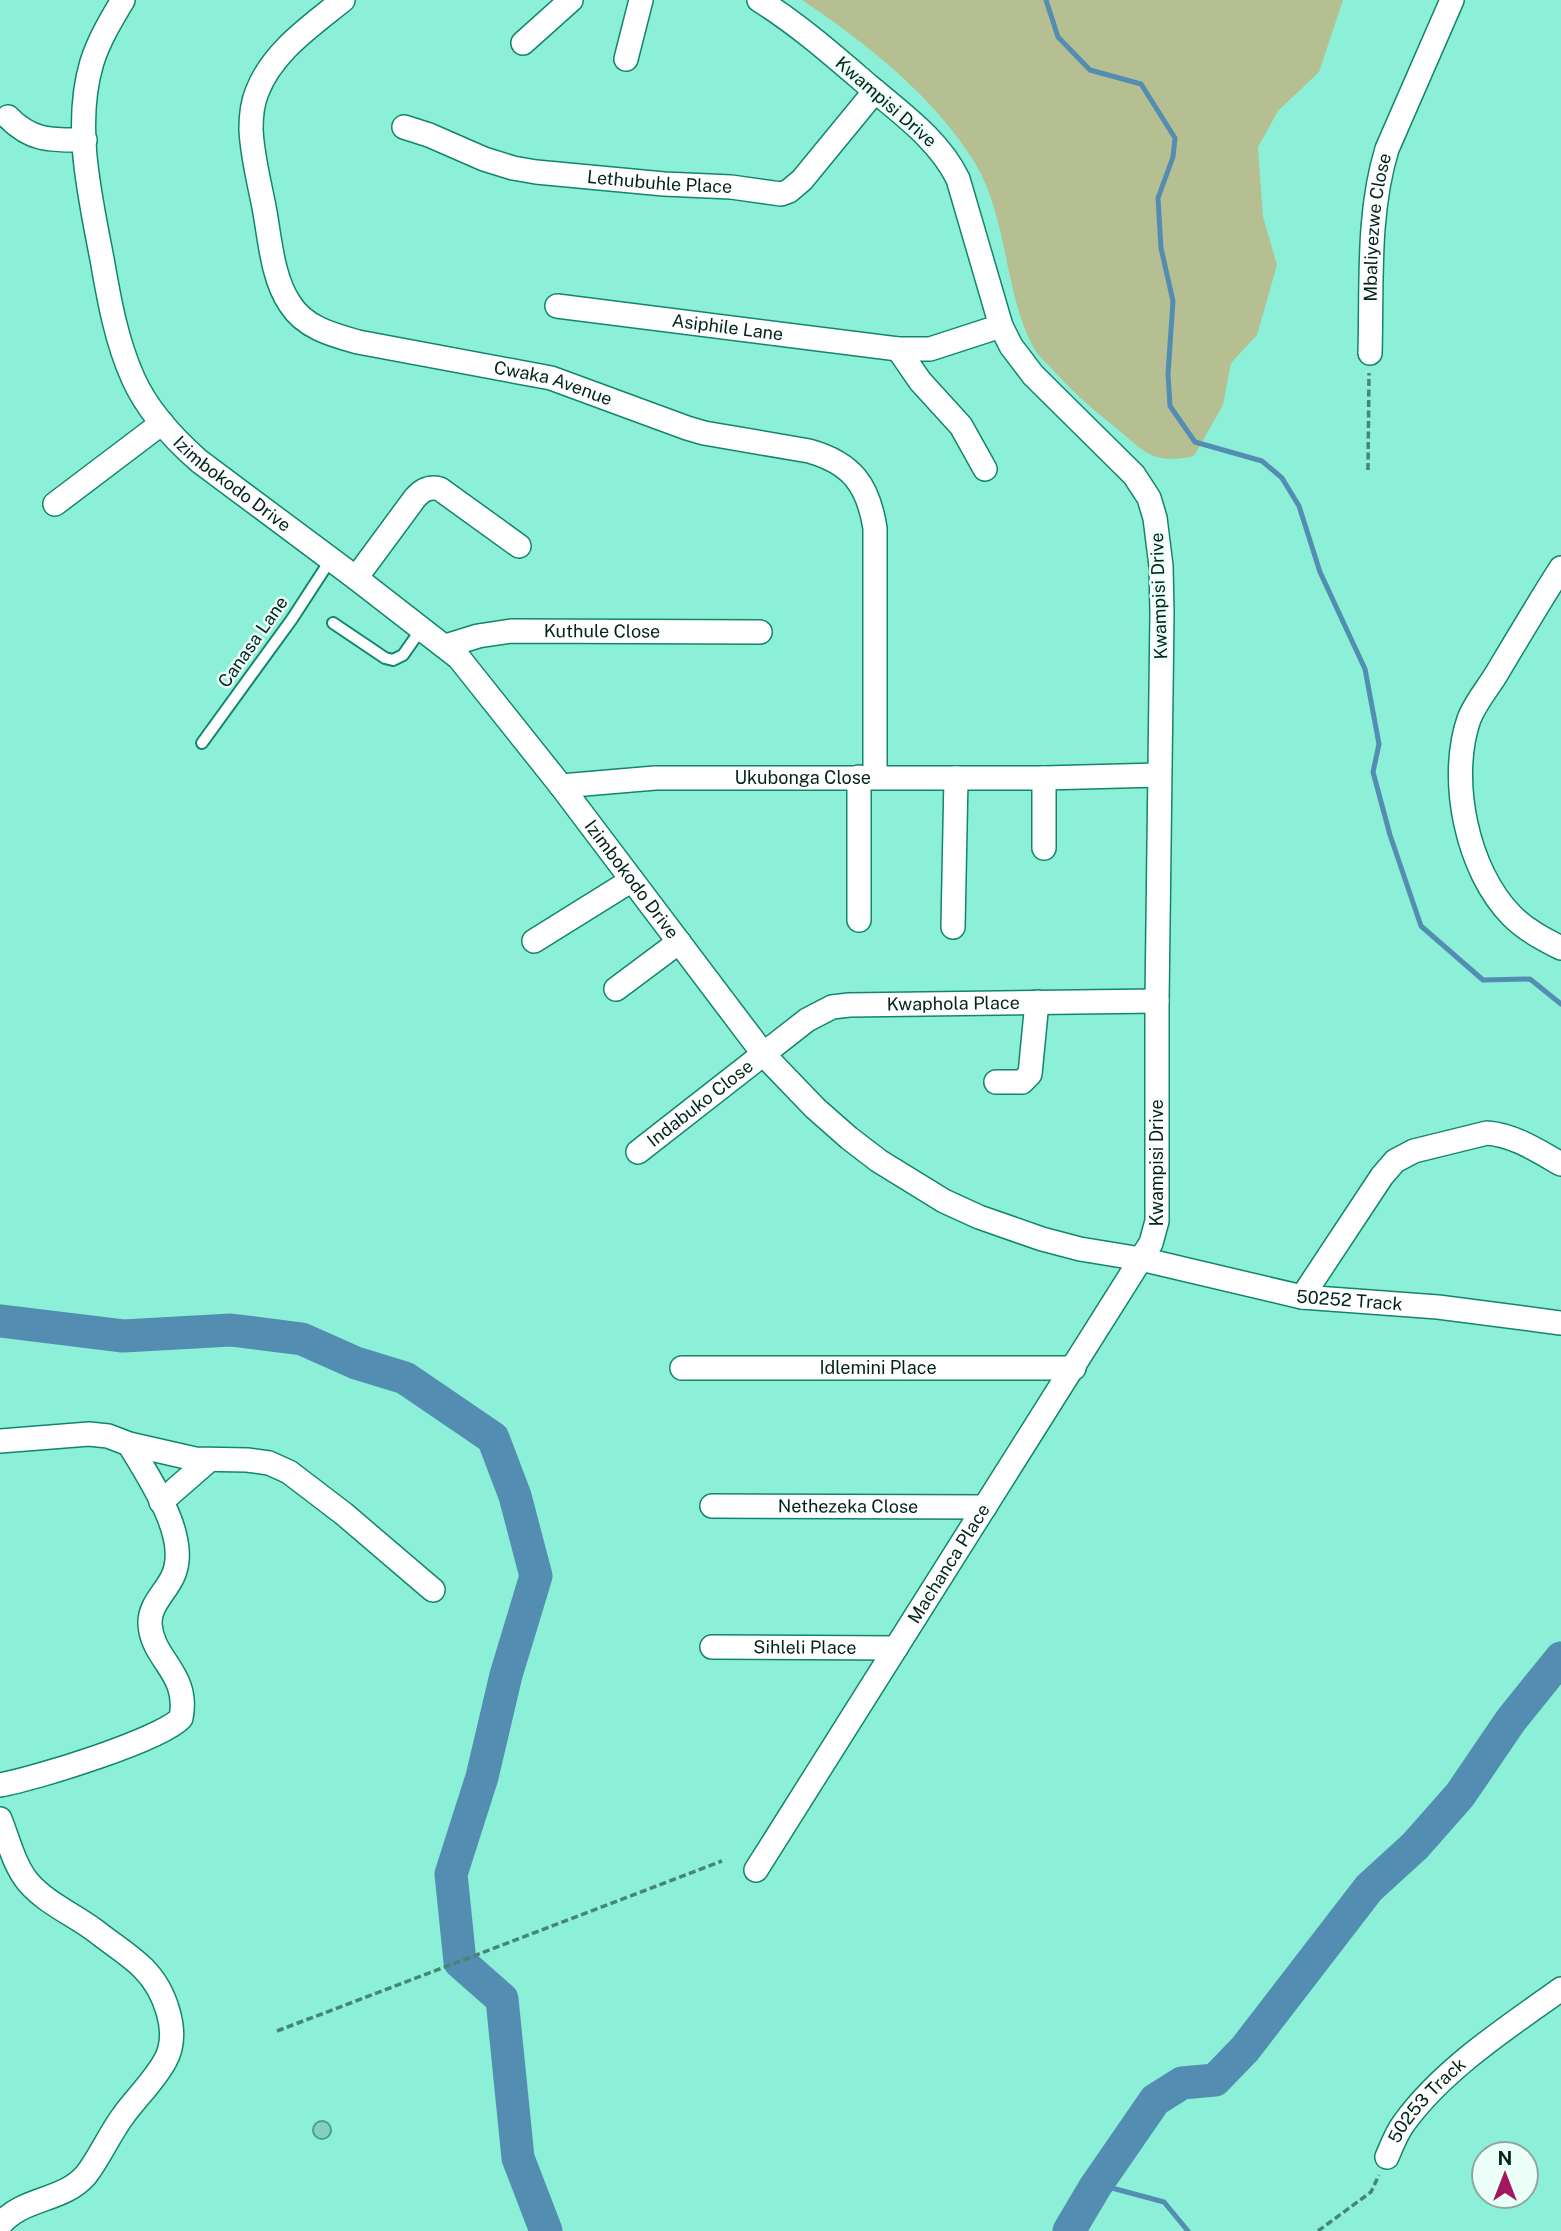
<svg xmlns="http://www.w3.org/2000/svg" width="1561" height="2231" viewBox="0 0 1561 2231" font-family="'Public Sans',sans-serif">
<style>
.green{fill:#b6bf91}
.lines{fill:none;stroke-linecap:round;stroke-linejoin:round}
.stream{stroke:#538eb2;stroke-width:5}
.river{stroke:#538eb2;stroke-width:33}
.building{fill:#83d0bd;stroke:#40a58f;stroke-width:2}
.service-casing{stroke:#118570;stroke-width:14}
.minor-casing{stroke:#118570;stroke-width:26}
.path{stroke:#458676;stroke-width:3.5;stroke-dasharray:7 3.5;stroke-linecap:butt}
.service{stroke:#fff;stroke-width:10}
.minor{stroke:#fff;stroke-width:23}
.labels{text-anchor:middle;stroke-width:5;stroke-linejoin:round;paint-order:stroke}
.street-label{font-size:18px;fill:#03241d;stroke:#edfff9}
</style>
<rect width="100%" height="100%" fill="#8cefd7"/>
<!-- green -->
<path class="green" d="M802,0H1343L1319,72L1278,111L1258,147L1263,217L1277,265L1257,335L1231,363L1223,405L1194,456C1152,465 1145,452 1115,427C1092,409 1072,391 1052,369C1047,363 1039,357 1035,350C1003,293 1009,220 975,163C933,95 867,44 802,0Z"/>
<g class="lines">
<!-- stream -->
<path class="stream" d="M1046,0L1058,37L1090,70L1141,84L1175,138L1173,157L1158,198L1161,248L1173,301L1168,374L1170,406L1195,442L1262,461L1282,478L1299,506L1320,572L1365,669L1379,744L1373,772L1390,835L1421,926L1483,980L1530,979L1561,1004
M1097,2184L1164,2202L1188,2231"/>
<!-- river -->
<path class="river" d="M0,1321L123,1336L231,1330L302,1339L356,1363L405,1378L493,1438L515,1496L536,1576L506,1675L482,1777L451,1874L460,1962L502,1999L518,2158L546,2231
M1069,2231L1095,2187L1155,2100L1182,2083L1215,2080L1245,2049L1369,1888L1415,1846L1460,1795L1511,1720L1561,1658"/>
</g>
<!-- building -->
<path class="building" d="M313 2130a9 9 0 1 1 18 0a9 9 0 1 1-18 0Z"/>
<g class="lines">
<defs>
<path id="service" d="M333,623L385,658L393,660L403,655L422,628
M202,743L292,619L331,559"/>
<g id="minor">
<path id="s1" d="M123,0C111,20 99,40 92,62C73,125 90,196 102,259C109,299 116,340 133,378C147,410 173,438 199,461L356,578L459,658L561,786L765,1056L815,1108L849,1138L879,1161L944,1201L979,1217L1042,1239L1080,1249L1141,1259L1302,1297L1438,1307L1561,1323"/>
<path id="s2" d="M343,0C311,26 272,52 257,92C252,104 251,116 251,129C252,155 259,181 264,207C270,238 272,278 290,304C305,328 333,335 358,342L551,378L687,428L704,433L809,451C852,463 868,485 875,528V777"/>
<path d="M523,43L571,0"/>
<path d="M626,59L641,0"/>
<path d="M8,117C32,142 53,140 85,140"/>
<path id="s3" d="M404,127L429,135L484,159L513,168L536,172L664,184L731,187L781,194L789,191L802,180L875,91"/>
<path id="s4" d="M557,306L898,349H930L1001,326"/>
<path d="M898,349L920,381L961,426L985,469"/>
<path id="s5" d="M1370,353C1372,285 1367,214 1387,149L1452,0"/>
<path d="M55,504L162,423"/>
<path d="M1561,568C1539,602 1518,638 1497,673C1488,688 1475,703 1469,719C1448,779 1467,871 1512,916C1526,930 1543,939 1561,948"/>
<path d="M356,578L415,498C422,490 429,486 440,489L519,546"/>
<path id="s6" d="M446,646L478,636L511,631L760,632"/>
<path id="s7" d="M561,786L655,778H1044L1159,775"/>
<path d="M1044,848V778"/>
<path d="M859,920V777"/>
<path d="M953,927L956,778"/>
<path d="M534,941L632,880"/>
<path d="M616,989L679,942"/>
<path d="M996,1082H1022L1030,1074L1037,1002"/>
<path id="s8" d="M638,1152L807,1020L832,1007L849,1005L1157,1001"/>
<path d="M1302,1297L1382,1176L1395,1161L1414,1151L1487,1133C1514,1135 1538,1151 1561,1164"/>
<path id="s9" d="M682,1368H1074"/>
<path d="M0,1441L89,1434L108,1436L129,1444L195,1459L247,1460L269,1463L289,1472L344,1514L433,1590"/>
<path d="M161,1502L208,1461"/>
<path id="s10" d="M712,1506L985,1507"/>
<path id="s11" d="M712,1647L896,1648"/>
<path d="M0,1785C34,1779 161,1740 181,1718C190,1673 152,1660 150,1624C149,1605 166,1592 173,1576C191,1537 148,1477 129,1444"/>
<path d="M0,1819C8,1839 14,1865 28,1882C47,1904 75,1915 97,1932C112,1944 130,1955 143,1968C165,1990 181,2033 165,2061C154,2081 136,2098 123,2116C109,2135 100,2157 86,2175C63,2202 22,2197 0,2225"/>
<path id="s12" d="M756,1870L1151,1243L1157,1221V1001L1162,613L1161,566L1155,518L1149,498L1134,475L1033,375L1011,346L1001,326L958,179C939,140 902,114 869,86C834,56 799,25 759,0"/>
<path id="s13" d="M1387,2157C1392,2145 1397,2132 1404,2123C1443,2069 1508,2027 1561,1989"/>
</g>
</defs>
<!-- service casing -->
<use href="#service" class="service-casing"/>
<!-- minor casing -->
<use href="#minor" class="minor-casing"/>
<!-- path -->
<path class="path" d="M1368,470L1369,373
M277,2031L722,1861
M1318,2231L1371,2192L1379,2175"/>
<!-- service -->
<use href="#service" class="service"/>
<!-- minor -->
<use href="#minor" class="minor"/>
</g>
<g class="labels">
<!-- street labels -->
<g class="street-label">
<text transform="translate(886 102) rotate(41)" y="6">Kwampisi Drive</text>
<text dy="6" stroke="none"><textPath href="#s3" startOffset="264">Lethubuhle Place</textPath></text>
<text dy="6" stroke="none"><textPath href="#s5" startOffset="126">Mbaliyezwe Close</textPath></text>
<text dy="6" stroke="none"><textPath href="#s4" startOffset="172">Asiphile Lane</textPath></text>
<text dy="6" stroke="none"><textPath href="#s2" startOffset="625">Cwaka Avenue</textPath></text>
<text dy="6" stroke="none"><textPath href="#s1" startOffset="539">Izimbokodo Drive</textPath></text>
<text transform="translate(1159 596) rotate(-92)" y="6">Kwampisi Drive</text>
<text dy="6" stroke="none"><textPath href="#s6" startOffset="158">Kuthule Close</textPath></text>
<text transform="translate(253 642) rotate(-55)" y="6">Canasa Lane</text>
<text dy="6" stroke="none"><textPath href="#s7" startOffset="242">Ukubonga Close</textPath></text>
<text dy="6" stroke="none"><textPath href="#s1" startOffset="1106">Izimbokodo Drive</textPath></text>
<text dy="6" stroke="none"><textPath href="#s8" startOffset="364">Kwaphola Place</textPath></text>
<text dy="6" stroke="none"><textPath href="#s8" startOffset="79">Indabuko Close</textPath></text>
<text dy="6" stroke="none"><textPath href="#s12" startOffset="822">Kwampisi Drive</textPath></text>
<text dy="6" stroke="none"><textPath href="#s1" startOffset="1978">50252 Track</textPath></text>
<text dy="6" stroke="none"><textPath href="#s9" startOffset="196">Idlemini Place</textPath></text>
<text dy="6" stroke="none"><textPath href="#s10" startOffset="136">Nethezeka Close</textPath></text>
<text dy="6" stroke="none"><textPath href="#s12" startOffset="362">Machanca Place</textPath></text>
<text dy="6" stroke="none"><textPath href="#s11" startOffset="93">Sihleli Place</textPath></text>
<text dy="6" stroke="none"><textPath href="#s13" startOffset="70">50253 Track</textPath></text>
</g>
</g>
<!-- north arrow -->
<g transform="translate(1505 2175)"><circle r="33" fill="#edfff9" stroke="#8fa7a1" stroke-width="2"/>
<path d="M0-5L12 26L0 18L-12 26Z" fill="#a3175f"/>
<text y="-10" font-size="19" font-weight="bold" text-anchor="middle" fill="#03241d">N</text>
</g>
</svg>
